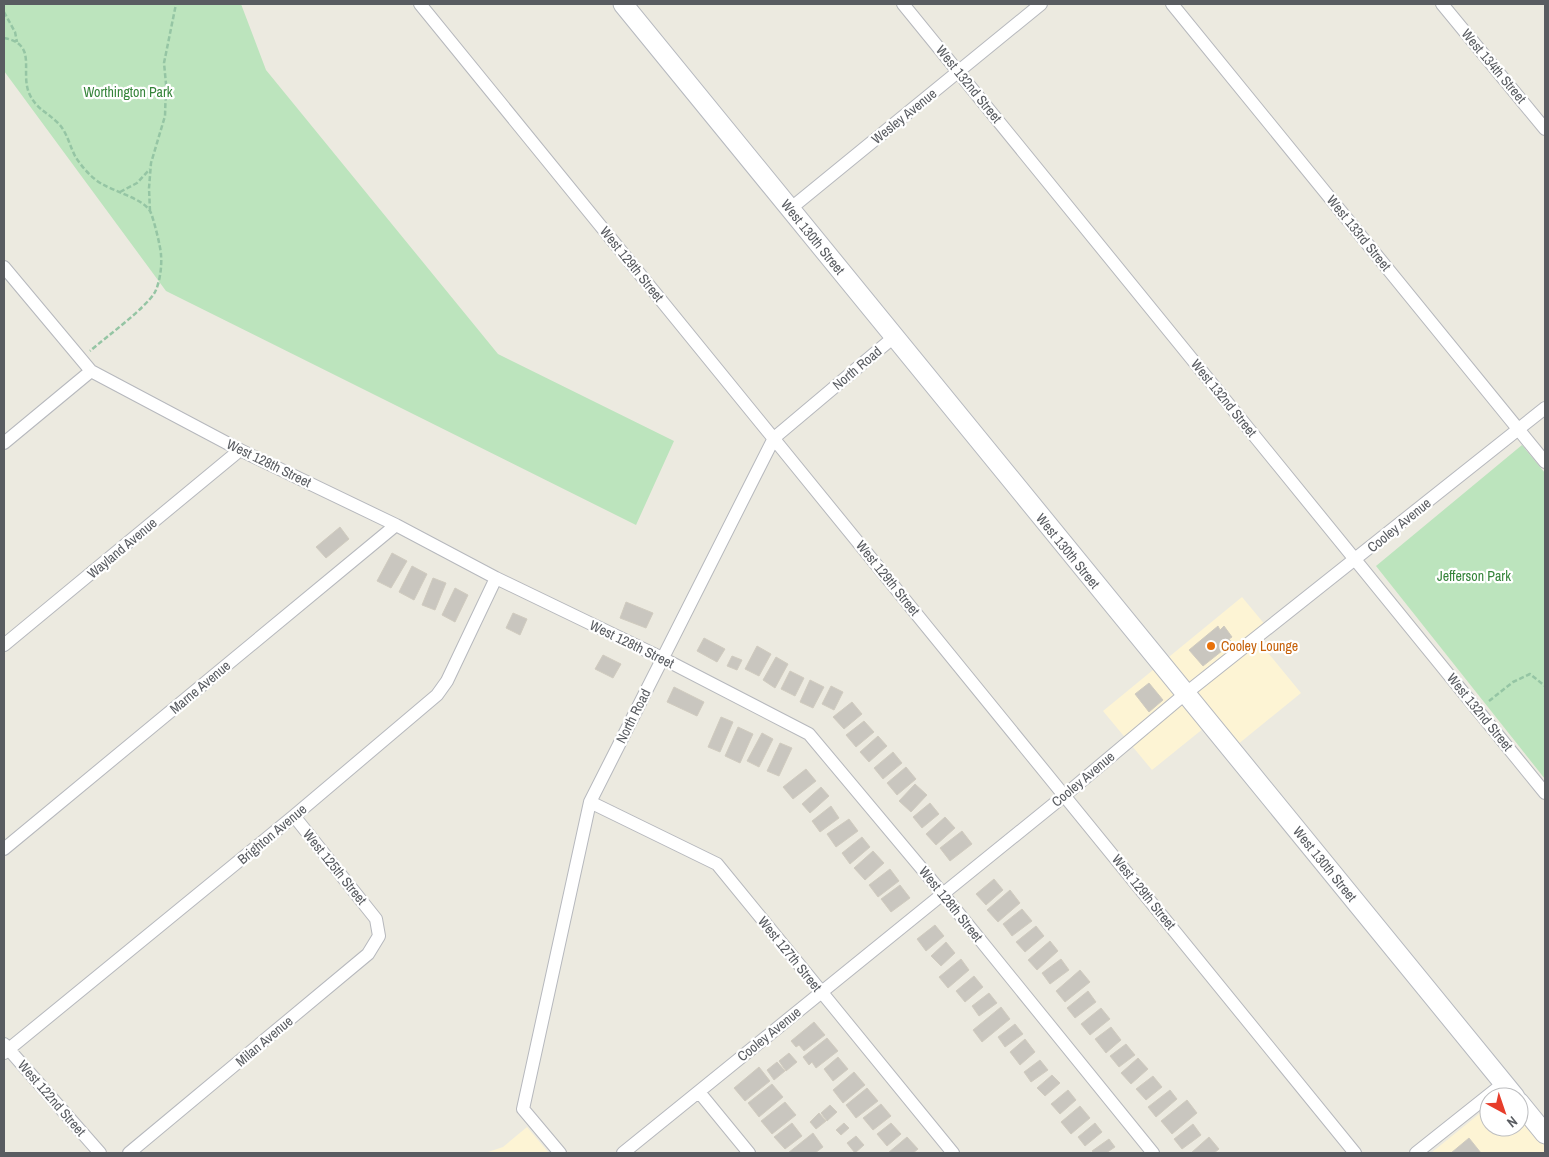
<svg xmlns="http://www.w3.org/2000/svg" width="1549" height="1157" viewBox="0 0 1549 1157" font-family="'Archivo Narrow',sans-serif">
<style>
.commercial{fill:#fdf4d4}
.green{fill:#bce4bd}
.building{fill:#c9c6bf;stroke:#d0cbbf}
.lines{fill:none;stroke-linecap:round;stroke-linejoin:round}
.street-casing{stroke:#b6b8bd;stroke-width:14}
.secondary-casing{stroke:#b6b9bf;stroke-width:21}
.path{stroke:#95c5a4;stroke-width:2.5;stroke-dasharray:5 2.5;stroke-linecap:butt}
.street{stroke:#fff;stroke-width:12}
.secondary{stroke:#fff;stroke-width:19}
.food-dot{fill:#e8710a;stroke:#fff;stroke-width:2}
.labels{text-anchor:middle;stroke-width:4.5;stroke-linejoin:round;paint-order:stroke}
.street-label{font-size:14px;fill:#595c61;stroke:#fff}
.park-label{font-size:14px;fill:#35843a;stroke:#fff}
.food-label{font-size:14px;fill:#c56008;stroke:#fff;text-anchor:start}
</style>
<rect width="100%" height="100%" fill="#eceae0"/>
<!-- commercial -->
<path class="commercial" d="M1242,597L1272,633L1260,643L1301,693L1226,754L1204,728L1152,770L1103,711Z
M1489,1106V1127H1519V1110L1545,1142V1153H1431Z
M527,1127L549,1153H485L503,1147Z"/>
<!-- green -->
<path class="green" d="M4,4H241L266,70L498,354L674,441L636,525L166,291L4,71Z
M1522,445L1545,473V779L1376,566Z"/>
<!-- building -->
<path class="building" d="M340,527L349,539L326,558L316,547Z
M392,553L407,561L391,588L377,581Z
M412,566L427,574L414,600L399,592Z
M433,578L446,583L435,610L422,605Z
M455,588L468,595L455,622L442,615Z
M626,602L653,613L646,628L620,618Z
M513,613L527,619L520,635L506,628Z
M1218,626L1220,630L1224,626L1232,637L1229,639L1232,643L1203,666L1189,650Z
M704,638L725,649L717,662L697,651Z
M757,646L771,654L759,676L745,669Z
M603,655L621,664L613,678L595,669Z
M732,656L742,660L737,670L727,666Z
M776,657L788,664L775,688L763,680Z
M790,671L804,678L795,696L781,689Z
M810,680L824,687L813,708L800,702Z
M1149,683L1163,700L1149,712L1135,694Z
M831,686L843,692L834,710L822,704Z
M674,687L704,702L697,716L667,702Z
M852,702L862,714L844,729L833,717Z
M721,717L733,722L720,752L708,747Z
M864,721L874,732L856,747L846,735Z
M738,727L753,734L740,763L725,756Z
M762,733L773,739L759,767L747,761Z
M878,736L887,746L869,762L860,752Z
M780,743L792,748L779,776L767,771Z
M893,752L902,763L883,779L874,768Z
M906,767L916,779L897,795L887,783Z
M806,769L816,781L793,799L783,787Z
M915,784L927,795L911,812L899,801Z
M821,787L829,796L810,813L802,804Z
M930,803L939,814L922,828L913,817Z
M831,806L839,818L820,832L812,821Z
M945,817L955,828L936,845L926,834Z
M849,819L858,831L836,847L827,834Z
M962,831L972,844L950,861L940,848Z
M862,837L870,847L850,864L842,853Z
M873,851L884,863L865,880L854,868Z
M890,869L899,881L878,897L869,885Z
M994,879L1003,890L986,905L976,894Z
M900,885L910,898L891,912L881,899Z
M1010,890L1020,903L998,922L987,910Z
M1022,909L1032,921L1012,936L1003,924Z
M935,925L944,936L926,951L917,939Z
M1036,926L1044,936L1025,952L1016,942Z
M1050,941L1058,951L1037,970L1028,960Z
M946,942L955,953L941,966L931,956Z
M961,959L969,970L948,988L939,977Z
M1061,959L1069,970L1050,984L1042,973Z
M1080,970L1090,982L1065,1002L1056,991Z
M974,976L983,987L965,1002L956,991Z
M1088,991L1096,1002L1075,1018L1067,1008Z
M989,993L997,1003L979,1016L972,1006Z
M1001,1007L1010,1019L982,1042L973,1030Z
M1101,1008L1110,1019L1090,1035L1081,1024Z
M814,1022L825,1035L804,1051L799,1045L796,1047L791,1041Z
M1015,1024L1023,1034L1005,1047L998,1037Z
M1111,1027L1121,1040L1106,1053L1095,1039Z
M827,1038L838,1051L816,1068L812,1062L809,1065L803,1057Z
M1025,1039L1035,1052L1020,1065L1010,1052Z
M1126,1044L1135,1055L1119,1067L1110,1056Z
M789,1053L797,1062L786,1071L779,1061Z
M838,1057L848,1069L833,1081L824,1069Z
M1138,1058L1148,1069L1131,1084L1121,1073Z
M1040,1060L1048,1070L1031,1082L1024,1072Z
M777,1062L785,1071L774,1080L767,1070Z
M759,1067L770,1081L745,1101L734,1088Z
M854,1072L865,1085L843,1103L833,1090Z
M1052,1075L1060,1083L1045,1096L1037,1088Z
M1153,1076L1162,1087L1146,1100L1136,1089Z
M772,1084L783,1097L759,1117L748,1103Z
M867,1088L878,1101L856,1118L846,1105Z
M1068,1090L1076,1100L1060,1114L1051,1104Z
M1170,1090L1177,1099L1156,1117L1148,1107Z
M1187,1100L1197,1113L1172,1134L1161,1121Z
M785,1102L796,1115L772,1134L761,1121Z
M881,1104L891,1116L873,1130L863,1118Z
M830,1105L837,1112L827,1121L821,1113Z
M1080,1106L1090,1118L1071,1134L1061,1122Z
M819,1113L826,1121L816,1129L810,1122Z
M792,1123L802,1136L785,1149L774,1137Z
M844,1123L849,1128L841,1135L836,1130Z
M891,1123L901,1134L887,1146L877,1134Z
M1095,1123L1102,1132L1085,1146L1078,1137Z
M1193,1124L1201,1135L1182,1149L1174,1139Z
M813,1133L823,1147L815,1153H788Z
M856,1136L864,1145L855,1153L847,1143Z
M907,1137L918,1149L913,1153H888Z
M1209,1137L1219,1149L1214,1153H1191Z
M1469,1138L1481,1153H1451Z
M1109,1139L1115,1147L1106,1153H1094L1092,1151Z"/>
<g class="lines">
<defs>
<path id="street" d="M420,4L1355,1153
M903,4L1545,793
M1172,4L1545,462
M1442,4L1545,129
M790,209L1041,4
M4,267L91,371L240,450L396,525L496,578L662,658L809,734L943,894L1153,1153
M4,443L91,371
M4,645L240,450
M590,802L717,864L953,1153
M4,849L396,525
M4,1044L100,1153
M4,1053L294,816L437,695L447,681L496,578
M699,1092L749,1153
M129,1153L368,954L379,936L376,919L294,816
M560,1153L523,1109L590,802L774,438L894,337
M623,1153L1065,795L1185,694L1545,408
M1416,1153L1504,1083"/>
<path id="secondary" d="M623,4L1515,1097
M1519,1102L1545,1134"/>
</defs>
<!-- street casing -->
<use href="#street" class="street-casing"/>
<!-- secondary casing -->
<use href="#secondary" class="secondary-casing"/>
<!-- path -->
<path class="path" d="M4,12L15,32L17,42
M4,38C38,44 20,71 29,93C36,109 47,112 58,123C67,132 69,144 75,156C81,166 93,180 104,185C116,192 143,199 150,211C153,216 161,248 161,255C162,266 160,282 155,292C146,308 106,337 90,351
M120,192L137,183L150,169
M150,211L149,188L151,163L165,116L166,84L164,63L176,4
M1489,701L1513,682L1530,674L1545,686"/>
<!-- street -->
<use href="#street" class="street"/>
<!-- secondary -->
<use href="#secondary" class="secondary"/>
</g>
<!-- markers -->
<circle class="food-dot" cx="1211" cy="646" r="5"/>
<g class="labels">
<!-- street labels -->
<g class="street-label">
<text transform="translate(1494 66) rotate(50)" y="5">West 134th Street</text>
<text transform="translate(969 84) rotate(51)" y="5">West 132nd Street</text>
<text transform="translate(904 116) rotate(-39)" y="5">Wesley Avenue</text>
<text transform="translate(1359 233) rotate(51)" y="5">West 133rd Street</text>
<text transform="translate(813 237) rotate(51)" y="5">West 130th Street</text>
<text transform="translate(632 264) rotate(51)" y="5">West 129th Street</text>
<text transform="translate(857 368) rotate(-40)" y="5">North Road</text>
<text transform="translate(1224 398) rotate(51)" y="5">West 132nd Street</text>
<text transform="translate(269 463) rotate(26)" y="5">West 128th Street</text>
<text transform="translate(1399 525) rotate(-39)" y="5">Cooley Avenue</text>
<text transform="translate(122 548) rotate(-40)" y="5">Wayland Avenue</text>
<text transform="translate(1068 551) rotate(51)" y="5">West 130th Street</text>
<text transform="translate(888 578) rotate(51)" y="5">West 129th Street</text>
<text transform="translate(632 644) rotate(26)" y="5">West 128th Street</text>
<text transform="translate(200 687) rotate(-40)" y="5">Marne Avenue</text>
<text transform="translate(1480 712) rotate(51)" y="5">West 132nd Street</text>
<text transform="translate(633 716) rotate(-63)" y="5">North Road</text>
<text transform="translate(1083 779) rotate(-40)" y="5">Cooley Avenue</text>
<text transform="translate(272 834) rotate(-40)" y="5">Brighton Avenue</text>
<text transform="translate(1325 864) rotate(51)" y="5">West 130th Street</text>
<text transform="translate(335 867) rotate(51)" y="5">West 125th Street</text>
<text transform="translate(1144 892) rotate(51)" y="5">West 129th Street</text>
<text transform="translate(951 904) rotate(51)" y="5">West 128th Street</text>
<text transform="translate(790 954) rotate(51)" y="5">West 127th Street</text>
<text transform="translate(769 1034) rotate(-39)" y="5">Cooley Avenue</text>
<text transform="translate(264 1041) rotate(-40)" y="5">Milan Avenue</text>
<text transform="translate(52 1098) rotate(49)" y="5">West 122nd Street</text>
</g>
<!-- park labels -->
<g class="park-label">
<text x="128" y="97">Worthington Park</text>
<text x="1474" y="581">Jefferson Park</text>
</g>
<!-- food labels -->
<g class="food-label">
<text x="1221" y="651">Cooley Lounge</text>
</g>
</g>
<!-- border -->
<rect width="1549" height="1157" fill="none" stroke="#595c61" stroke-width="10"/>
<!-- north arrow -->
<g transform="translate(1504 1112) rotate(140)"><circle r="24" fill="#ffffff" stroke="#bdbec0"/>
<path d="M0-4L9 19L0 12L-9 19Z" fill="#e73d2b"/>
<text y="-8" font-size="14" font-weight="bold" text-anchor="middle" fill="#595c61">N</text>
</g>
</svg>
